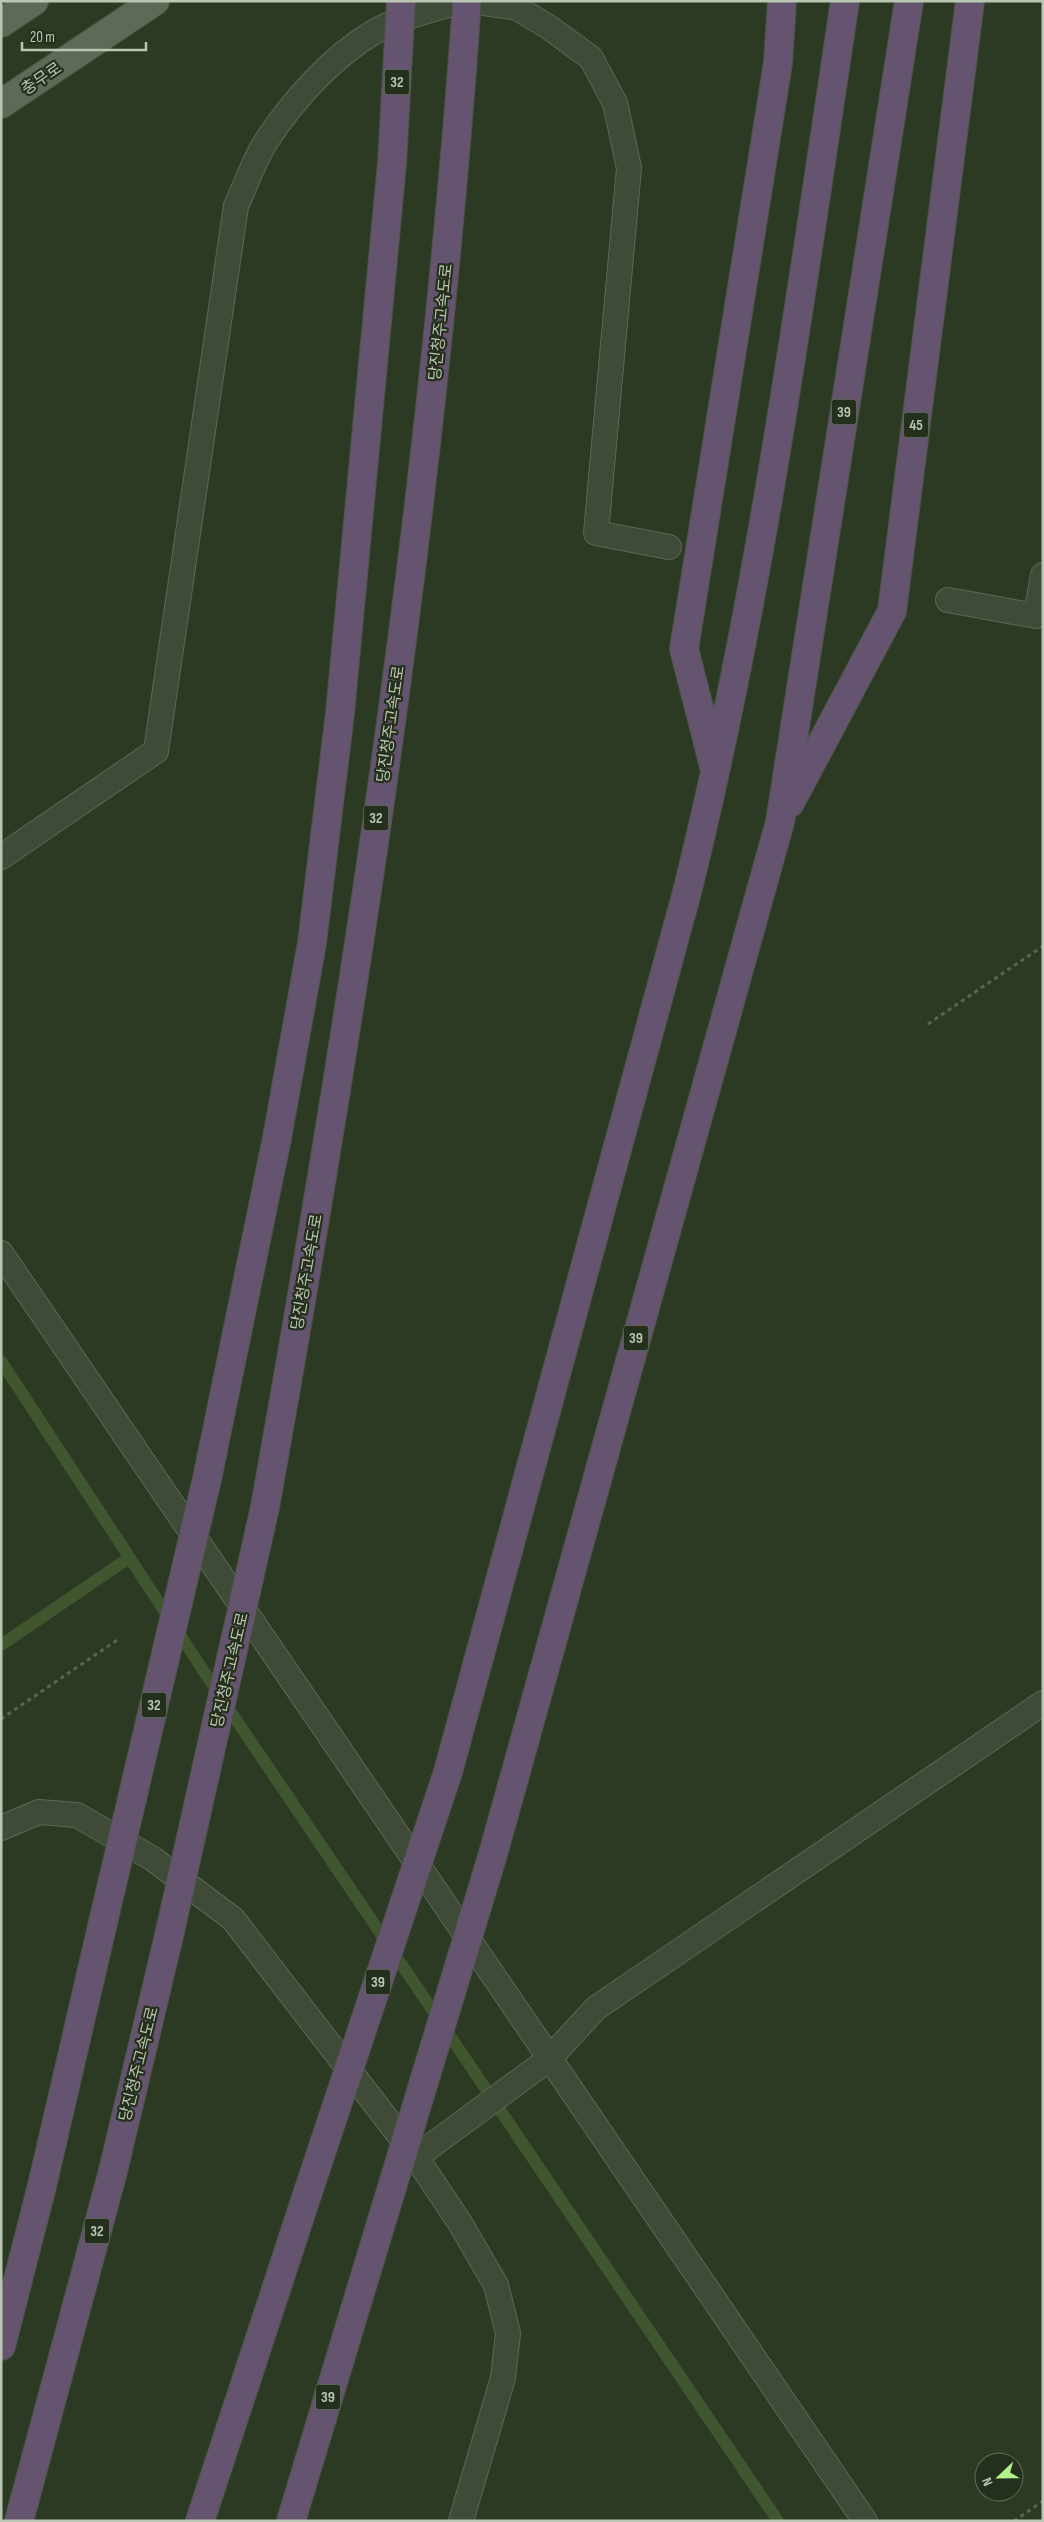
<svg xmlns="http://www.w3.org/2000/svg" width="1044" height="2522" viewBox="0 0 1044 2522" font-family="'Sofia Sans Condensed','Noto Sans KR',sans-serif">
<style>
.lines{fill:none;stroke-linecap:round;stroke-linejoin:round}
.stream{stroke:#3f562f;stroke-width:12}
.lane-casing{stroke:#5c6855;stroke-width:26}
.primary-casing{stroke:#4b5643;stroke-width:30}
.highway-casing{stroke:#495542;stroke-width:30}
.path{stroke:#60634e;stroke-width:3;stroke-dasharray:4 4;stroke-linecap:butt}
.lane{stroke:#3f4a37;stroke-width:24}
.primary{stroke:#5d6a55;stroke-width:28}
.highway{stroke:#655470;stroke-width:28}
.highway-bridge-casing{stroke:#495542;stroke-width:30;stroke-linecap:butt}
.highway-bridge{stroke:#655470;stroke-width:28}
.labels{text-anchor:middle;stroke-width:4.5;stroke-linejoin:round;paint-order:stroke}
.shield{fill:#242f1c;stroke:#8c9985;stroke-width:1}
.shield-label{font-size:15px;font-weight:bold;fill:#b9c6b2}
.street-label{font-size:16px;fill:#b9c6b2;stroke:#242f1c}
</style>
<rect width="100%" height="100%" fill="#2d3a23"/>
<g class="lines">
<!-- stream -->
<path class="stream" d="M1,1361L218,1693L778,2521
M1,1645L129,1558"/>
<defs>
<path id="lane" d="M469,1L517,8L550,28L591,58L615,103L629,168L596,533L669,547
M948,600L1036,616L1043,575
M1,857L156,751L236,206C246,184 254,160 267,140C294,99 332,57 374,32C400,17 432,10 461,1
M1,1253L865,2521
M1,1828L39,1812L77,1815L153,1859L233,1919L416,2157L460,2223L496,2285L508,2333L503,2378L461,2521
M416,2157L549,2059L596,2008L1043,1703"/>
<path id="primary" d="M1,23L34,1
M1,104L155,1"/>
<path id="highway" d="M714,766L684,649L778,63L782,1
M790,803L892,611L970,1
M207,1479L277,1138L312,943L340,713L392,163
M265,1507C354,1009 432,507 467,1
M448,1772L687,892C760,599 800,299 845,1
M493,1854L780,822L909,1
M1,2346L42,2186L101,1931
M19,2521L113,2171L168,1940
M200,2521L308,2192
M291,2521L366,2273"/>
</defs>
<!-- lane casing -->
<use href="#lane" class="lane-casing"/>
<!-- primary casing -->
<use href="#primary" class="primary-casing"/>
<!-- highway casing -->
<use href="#highway" class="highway-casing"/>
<!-- path -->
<path class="path" d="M928,1024L1043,946
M1,1719L120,1638
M1014,2521L1043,2501"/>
<!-- lane -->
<use href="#lane" class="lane"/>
<!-- primary -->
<use href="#primary" class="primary"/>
<!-- highway -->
<use href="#highway" class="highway"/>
<defs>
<path id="highway-bridge" d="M392,163L401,1
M101,1931L207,1479
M168,1940L265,1507
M308,2192L448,1772
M366,2273L493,1854"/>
</defs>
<!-- highway-bridge casing -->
<use href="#highway-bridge" class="highway-bridge-casing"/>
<!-- highway-bridge -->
<use href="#highway-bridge" class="highway-bridge"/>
</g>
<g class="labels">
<!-- shield labels -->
<g class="shield">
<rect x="384.5" y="69.5" width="25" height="25" rx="4"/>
<rect x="831.5" y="399.5" width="25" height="25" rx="4"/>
<rect x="903.5" y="412.5" width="25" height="25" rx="4"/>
<rect x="363.5" y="805.5" width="25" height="25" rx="4"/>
<rect x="623.5" y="1325.5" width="25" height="25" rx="4"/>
<rect x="141.5" y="1692.5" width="25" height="25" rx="4"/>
<rect x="365.5" y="1969.5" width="25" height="25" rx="4"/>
<rect x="84.5" y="2218.5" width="25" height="25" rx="4"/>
<rect x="315.5" y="2384.5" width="25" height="25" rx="4"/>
</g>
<g class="shield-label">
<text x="397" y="87">32</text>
<text x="844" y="417">39</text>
<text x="916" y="430">45</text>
<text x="376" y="823">32</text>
<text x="636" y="1343">39</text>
<text x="154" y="1710">32</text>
<text x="378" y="1987">39</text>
<text x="97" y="2236">32</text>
<text x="328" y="2402">39</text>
</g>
<!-- street labels -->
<g class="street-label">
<text transform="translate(41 78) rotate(-34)" y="6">충무로</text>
<text transform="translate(440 322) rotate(-84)" y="6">당진청주고속도로</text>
<text transform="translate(390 724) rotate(-82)" y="6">당진청주고속도로</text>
<text transform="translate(306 1272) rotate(-80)" y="6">당진청주고속도로</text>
<text transform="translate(229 1670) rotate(-77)" y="6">당진청주고속도로</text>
<text transform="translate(138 2064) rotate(-76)" y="6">당진청주고속도로</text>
</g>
</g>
<!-- border -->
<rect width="1044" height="2522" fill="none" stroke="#b9c6b2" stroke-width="5"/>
<!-- north arrow -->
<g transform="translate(999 2477) rotate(248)"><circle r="24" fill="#242f1c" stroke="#606b58"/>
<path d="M0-4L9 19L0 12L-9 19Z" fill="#b1f489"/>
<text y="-8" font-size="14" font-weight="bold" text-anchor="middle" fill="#b9c6b2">N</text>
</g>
<!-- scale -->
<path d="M22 42v8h124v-8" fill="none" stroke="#b9c6b2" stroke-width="2.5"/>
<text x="30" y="42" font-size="15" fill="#b9c6b2" stroke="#242f1c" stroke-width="4" paint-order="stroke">20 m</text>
</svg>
